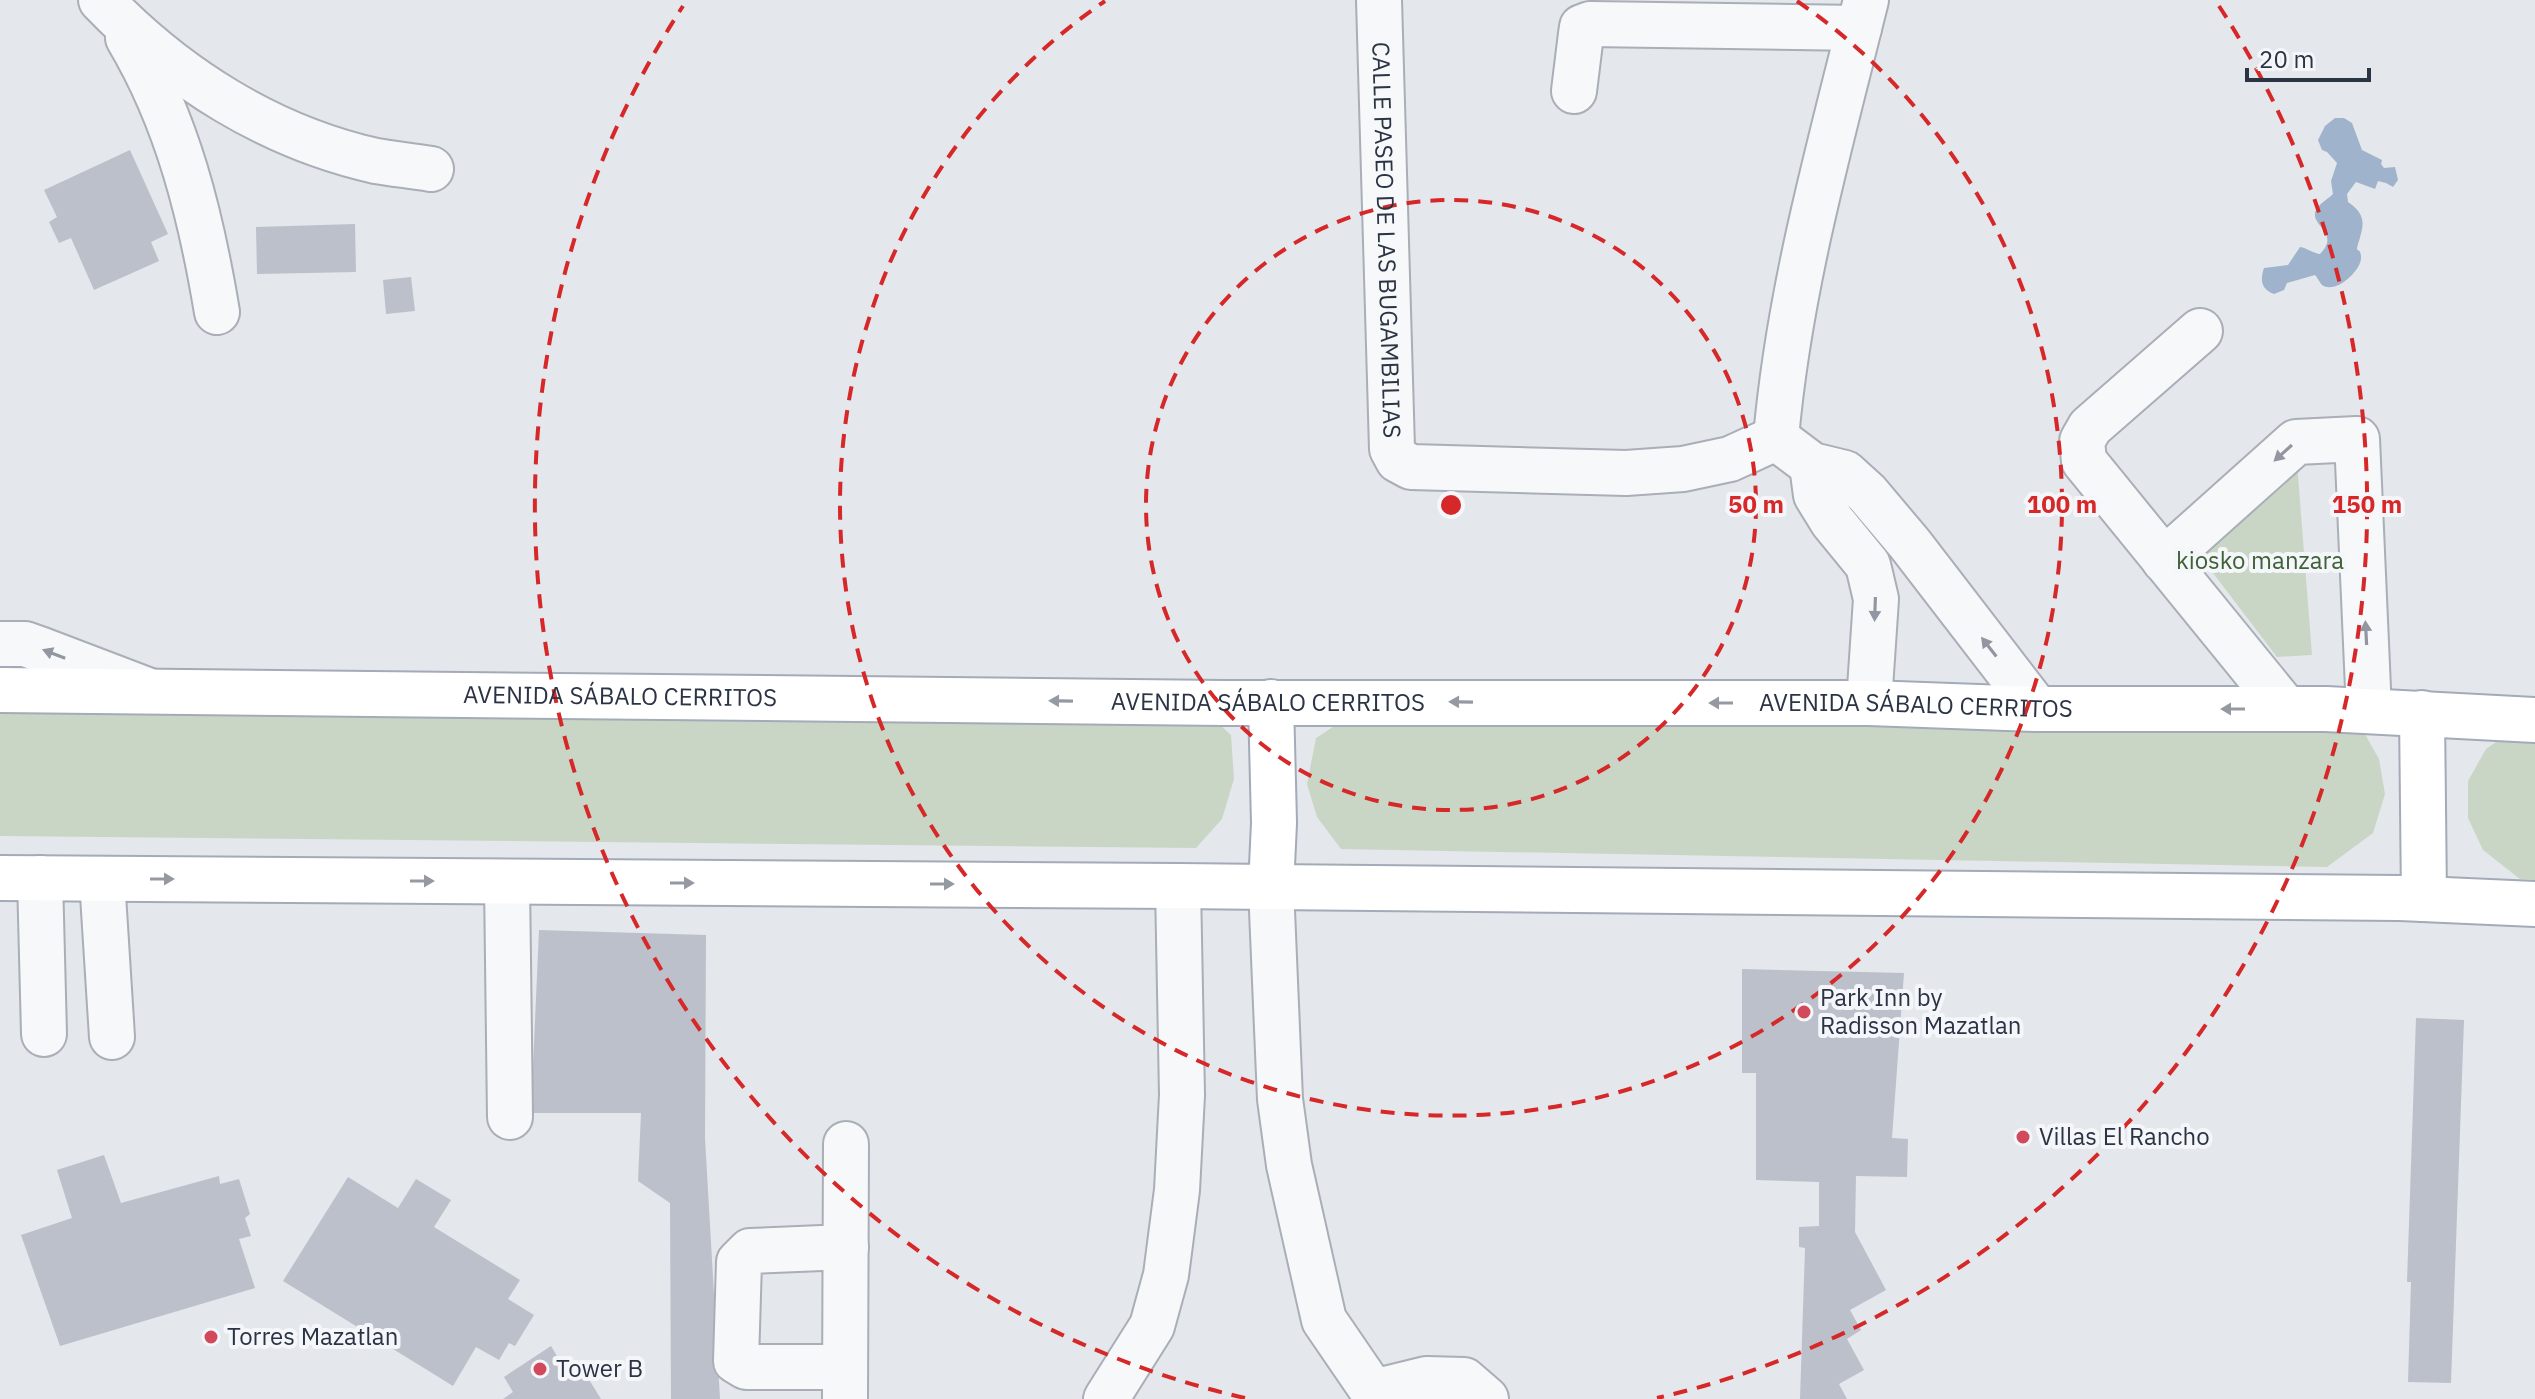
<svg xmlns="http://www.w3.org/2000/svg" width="2535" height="1399" viewBox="0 0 2535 1399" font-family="'IBM Plex Sans',sans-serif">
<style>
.green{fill:#c9d6c5}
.water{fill:#9fb4cc}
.building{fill:#bbc0ca}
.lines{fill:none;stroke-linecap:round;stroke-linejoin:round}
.minor-casing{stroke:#a9aeb7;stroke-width:48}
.major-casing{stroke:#a3abb8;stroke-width:48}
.minor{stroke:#f7f8fa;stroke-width:44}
.major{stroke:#fff;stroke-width:44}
.oneway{fill:#9196a0}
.oneway2{fill:#959aa2}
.ring{fill:none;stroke:#d62828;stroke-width:4;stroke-dasharray:14 10}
.poi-dot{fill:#d1495b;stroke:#f4f6f9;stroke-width:3}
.labels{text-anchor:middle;stroke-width:8;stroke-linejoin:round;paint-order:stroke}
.street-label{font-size:24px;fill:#2b3445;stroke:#f4f6f9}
.park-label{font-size:24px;fill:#3f6138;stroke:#f4f6f9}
.poi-label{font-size:24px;fill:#2b3445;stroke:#f4f6f9;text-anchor:start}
.centre{fill:#d62828;stroke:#f4f6f9;stroke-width:4}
.ring-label{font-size:24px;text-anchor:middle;font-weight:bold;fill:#d62828;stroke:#f4f6f9;stroke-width:8;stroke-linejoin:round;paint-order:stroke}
</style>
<rect width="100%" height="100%" fill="#e4e7ec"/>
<!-- green -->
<path class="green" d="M2297,463L2312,655L2277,657L2200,556Z
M0,700L1202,708L1231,735L1234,779L1222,819L1196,848L0,836Z
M1345,719L2361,727L2379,759L2385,794L2373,833L2327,867L1341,849L1317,817L1307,784L1316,738Z
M2512,731L2535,732V880L2520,879L2483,850L2468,818V781L2486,749Z"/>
<!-- water -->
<path class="water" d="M2335,118H2344L2352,123L2362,150L2382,160L2381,164L2384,168L2395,167L2398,180L2393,187L2386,183L2378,181L2375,189L2356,182L2347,194L2348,202C2367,215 2364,225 2358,244C2355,255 2360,246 2361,256C2363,269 2336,295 2322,285C2321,284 2316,276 2315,275L2287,283L2284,290L2274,294C2261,289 2260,280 2264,268L2288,265L2300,247C2307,248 2315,254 2320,254C2343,231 2304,225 2318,207C2321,203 2329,198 2333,194L2331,181L2337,163L2327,152L2322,150L2318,140L2325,126Z"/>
<!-- building -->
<path class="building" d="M130,150L168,234L151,242L159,261L94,290L71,238L59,243L49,222L57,217L44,190Z
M355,224L356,272L257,274L256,227Z
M411,277L415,311L386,314L383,280Z
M539,930L706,935L705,1138L720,1399H671L670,1203L638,1181L641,1113H531Z
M1742,969L1904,973L1892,1138L1908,1139L1907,1177L1856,1176L1855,1232L1886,1290L1850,1310L1861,1330L1847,1339L1864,1370L1839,1384L1847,1399H1800L1805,1248L1799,1247V1227L1819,1226V1182L1756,1180V1073H1742Z
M2416,1018L2464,1020L2451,1383L2408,1382L2411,1282H2407Z
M104,1155L121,1203L219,1176L220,1184L239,1179L250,1214L245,1218L251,1236L239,1239L255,1288L60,1346L21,1235L72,1218L57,1170Z
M348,1177L398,1208L416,1179L451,1200L434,1227L520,1280L508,1299L534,1315L515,1346L509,1343L499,1360L476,1347L453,1386L283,1281Z
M551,1346L567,1373L580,1365L601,1399H503L513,1392L504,1377Z"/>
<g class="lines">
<defs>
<g id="minor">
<path d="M101,0C176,78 269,137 376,161C394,164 413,166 431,169"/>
<path id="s1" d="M1379,0L1392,449L1398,460L1411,467L1626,473L1683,469L1730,459L1776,438"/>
<path d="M128,38C178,122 201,216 217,312"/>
<path d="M1574,91L1581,34L1582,27L1590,24L1859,28"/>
<path d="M2200,331L2090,427L2082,441L2084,461L2286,709"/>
<path d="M1776,438C1789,289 1830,145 1866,0"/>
<path d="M1776,438L1812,465L1845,473L1867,493L1910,544L2037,709"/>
<path d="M1812,465L1816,495L1832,521L1868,565L1876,599L1869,703"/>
<path d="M2164,560L2296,442L2357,439L2369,711"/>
<path d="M0,644H25L42,650L147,690"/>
<path d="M40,878L44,1034"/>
<path d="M102,879L112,1037"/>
<path d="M507,882L510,1117"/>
<path d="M1271,887L1280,1099L1289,1165L1324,1320L1378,1399"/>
<path d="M845,1367H746L736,1361L739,1262L750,1251L846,1247"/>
<path d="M1373,1392L1426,1379L1464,1380L1486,1399"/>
<path d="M845,1399L846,1144"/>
<path d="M1106,1399L1152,1326L1166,1275L1177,1190L1182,1095L1178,886"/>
</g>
<g id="major">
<path id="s2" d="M0,690L1224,703H1869L2037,709H2326L2535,720"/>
<path d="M2422,713L2424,899"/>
<path d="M0,878L1178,886L2400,898L2535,904"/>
<path d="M1271,887L1274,823L1271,702"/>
</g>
</defs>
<!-- minor casing -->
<use href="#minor" class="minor-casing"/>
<!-- major casing -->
<use href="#major" class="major-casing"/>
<!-- minor -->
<use href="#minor" class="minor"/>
<!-- major -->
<use href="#major" class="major"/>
</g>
<!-- one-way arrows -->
<defs><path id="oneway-solid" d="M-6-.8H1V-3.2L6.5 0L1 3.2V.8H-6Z" transform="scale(2)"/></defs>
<g class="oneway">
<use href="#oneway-solid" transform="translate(2283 453) rotate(138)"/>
<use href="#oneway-solid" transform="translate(1875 609) rotate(92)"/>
<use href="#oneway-solid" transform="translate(2366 633) rotate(-93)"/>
<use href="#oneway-solid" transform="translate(1989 647) rotate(-128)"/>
<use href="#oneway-solid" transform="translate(54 654) rotate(-159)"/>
</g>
<g class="oneway2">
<use href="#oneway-solid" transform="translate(1061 701) rotate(-179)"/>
<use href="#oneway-solid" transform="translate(1461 702) rotate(-179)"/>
<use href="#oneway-solid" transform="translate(1721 703) rotate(180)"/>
<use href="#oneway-solid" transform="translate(2233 709) rotate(-180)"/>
<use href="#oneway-solid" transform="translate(162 879)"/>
<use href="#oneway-solid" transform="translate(422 881)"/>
<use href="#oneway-solid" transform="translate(682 883)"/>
<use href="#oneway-solid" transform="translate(942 884)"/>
</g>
<!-- distance rings -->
<g class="ring">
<circle cx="1451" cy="505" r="305"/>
<path d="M1797 1A611 611 0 1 1 1105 1"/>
<path d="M1245 1398A916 916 0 0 1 683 6M2219 6A916 916 0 0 1 1657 1398"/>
</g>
<!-- markers -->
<g class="poi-dot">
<circle cx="1804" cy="1012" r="8"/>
<circle cx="2023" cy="1137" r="8"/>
<circle cx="211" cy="1337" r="8"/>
<circle cx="540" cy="1369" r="8"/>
</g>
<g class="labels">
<!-- street labels -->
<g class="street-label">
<text dy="8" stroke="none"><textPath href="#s1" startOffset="240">CALLE PASEO DE LAS BUGAMBILIAS</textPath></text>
<text dy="8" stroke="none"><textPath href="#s2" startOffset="620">AVENIDA SÁBALO CERRITOS</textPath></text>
<text dy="8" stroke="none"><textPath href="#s2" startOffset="1268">AVENIDA SÁBALO CERRITOS</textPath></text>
<text dy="8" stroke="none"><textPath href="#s2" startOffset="1916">AVENIDA SÁBALO CERRITOS</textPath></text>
</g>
<!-- park labels -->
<g class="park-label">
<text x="2260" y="569">kiosko manzara</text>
</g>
<!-- poi labels -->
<g class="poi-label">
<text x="1820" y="1006">Park Inn by<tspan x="1820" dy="28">Radisson Mazatlan</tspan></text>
<text x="2039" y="1145">Villas El Rancho</text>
<text x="227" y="1345">Torres Mazatlan</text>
<text x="556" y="1377">Tower B</text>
</g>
</g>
<circle cx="1451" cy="505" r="12" class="centre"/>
<g class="ring-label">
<text x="1756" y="513">50 m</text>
<text x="2062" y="513">100 m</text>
<text x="2367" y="513">150 m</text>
</g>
<!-- scale -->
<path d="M2247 68v12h122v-12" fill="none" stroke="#2b3445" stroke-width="4"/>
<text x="2259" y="68" font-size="24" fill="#2b3445" stroke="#f4f6f9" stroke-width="6" paint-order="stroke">20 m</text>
</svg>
